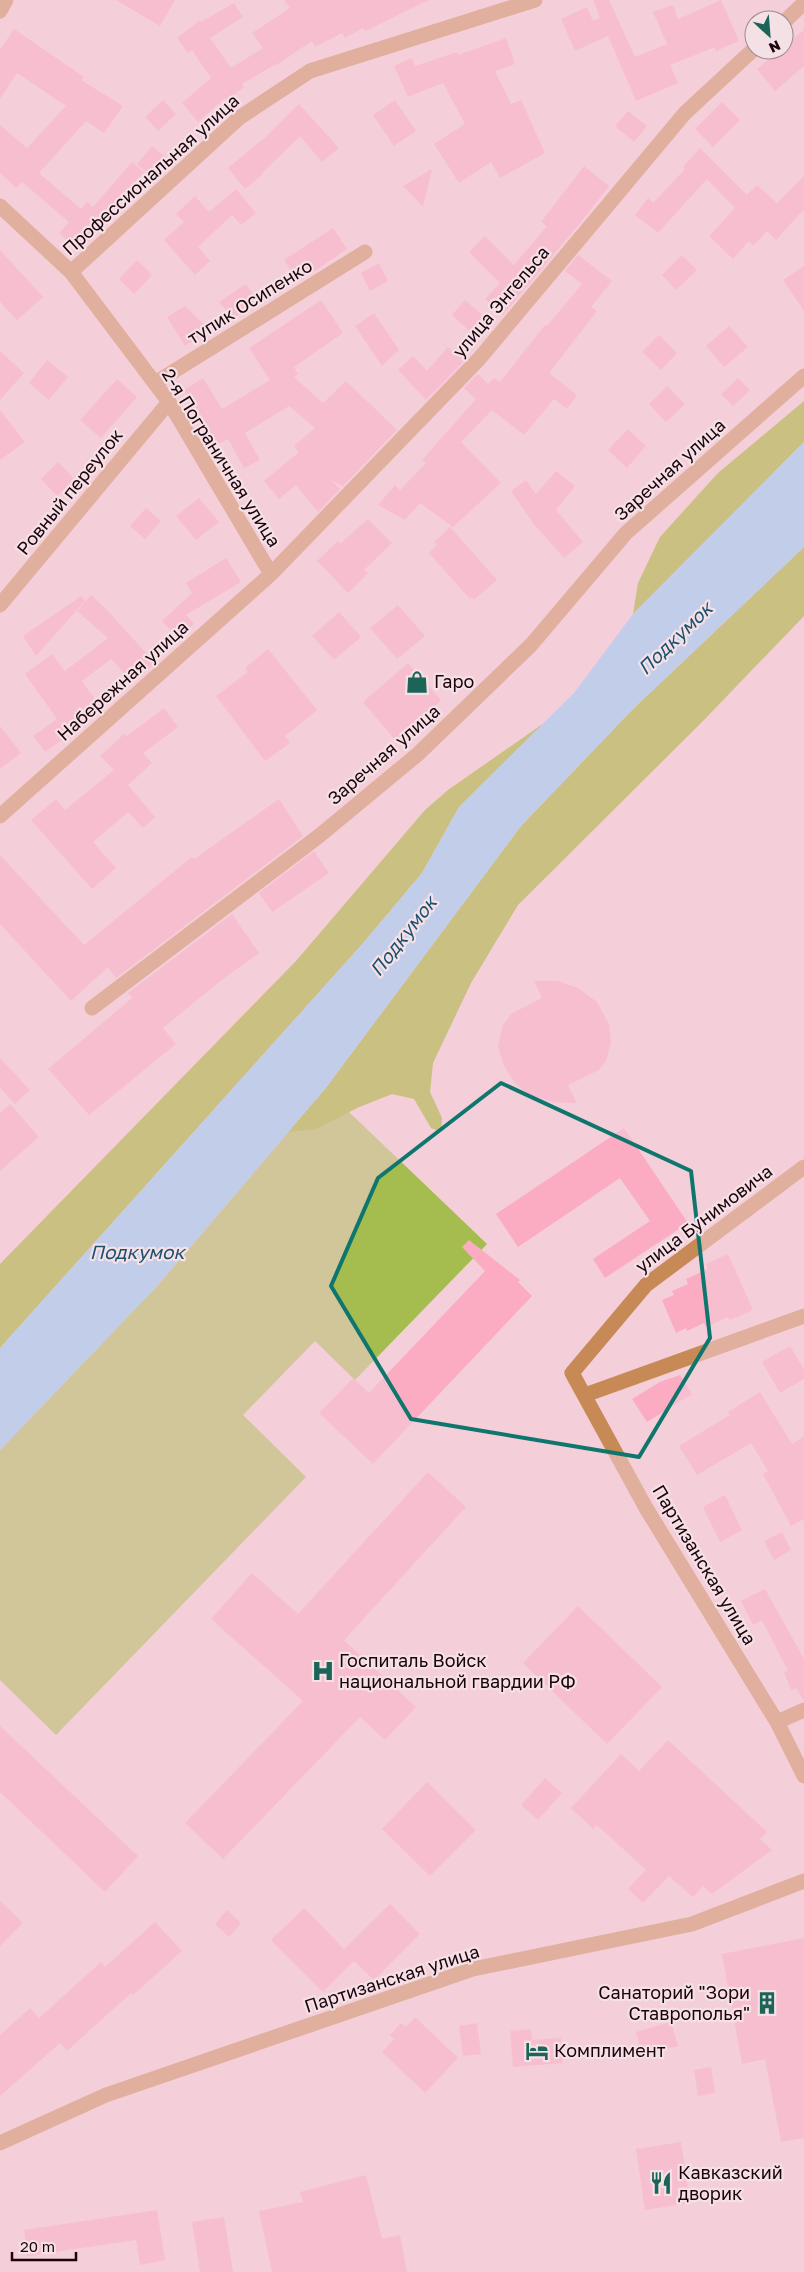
<svg xmlns="http://www.w3.org/2000/svg" width="804" height="2272" viewBox="0 0 804 2272" font-family="'Golos Text',sans-serif">
<style>
.green{fill:#a5bd4e}
.forest{fill:#96af18}
.water{fill:#86ccfc}
.building{fill:#fbacc3}
.lines{fill:none;stroke-linecap:round;stroke-linejoin:round}
.minor{stroke:#c78a57;stroke-width:15}
.marked{fill:none;stroke:#0f766e;stroke-width:4;stroke-linejoin:round}
.labels{text-anchor:middle;stroke-width:4.5;stroke-linejoin:round;paint-order:stroke}
.street-label{font-size:18px;fill:#1d020c;stroke:#f4e1e6}
.poi-label{font-size:18px;fill:#1d020c;stroke:#f4e1e6;text-anchor:start}
.water-label{font-size:19px;font-style:italic;fill:#1c5071;stroke:#f4e1e6}
</style>
<rect width="100%" height="100%" fill="#f4ced8"/>
<!-- green -->
<path class="green" d="M325,1089L487,1244L355,1380L315,1341L243,1415L306,1477L56,1735L0,1680V1450L158,1285Z"/>
<!-- forest -->
<path class="forest" d="M804,401V442L633,614L638,583L660,537L718,473Z
M804,547V616L704,720L518,905L471,983L433,1063L430,1092L442,1118L441,1132L431,1128L414,1099L392,1094L357,1108L316,1129L288,1132L325,1089L521,826L633,709Z
M544,723L459,807L422,873L365,941L0,1348V1264L296,961L425,810L448,790Z"/>
<!-- water -->
<path class="water" d="M804,442V547L633,709L521,826L325,1089L158,1285L0,1450V1348L365,941L422,873L459,807L574,693L633,614Z"/>
<!-- building -->
<path class="building" d="M116,0H175L160,26Z
M284,0H429L365,31L363,28L345,38L342,33L315,47L312,41L275,66L274,65L242,84L244,87L227,100L225,98L198,122L182,103L211,78L192,50L188,53L177,38L200,20L201,22L234,3L243,17L210,38L231,68L263,48L252,33L290,8Z
M593,0H609L635,57L667,44L653,12L673,5L678,19L721,0L739,41L716,51L715,47L670,65L678,83L636,101L608,36L575,51L561,19L587,7L593,21L600,18Z
M14,29L84,77L81,80L123,106L104,133L86,121L39,173L81,209L87,202L93,207L132,162L144,172L104,218L107,220L79,251L59,233L69,222L22,182L16,188L0,173V125L27,148L66,106L17,73L0,99V50Z
M804,30V66L775,91L757,69L780,50H784V46Z
M506,38L515,64L495,71L511,104L521,100L545,153L500,178L491,162L459,183L434,144L465,124L443,83L408,97L394,66L412,58L415,66L457,52L458,55Z
M163,100L176,114L158,131L145,117Z
M395,100L416,131L394,146L373,115Z
M722,102L740,120L713,147L695,129Z
M299,104L339,148L322,162L300,136L261,174L262,175L245,189L228,168L267,136Z
M628,111L647,126L634,142L615,126Z
M152,146L165,157L150,175L137,164Z
M700,148L747,195L757,185L777,203L804,176V209L776,240L767,231L753,246L749,241L733,259L709,236L735,208L707,179L658,233L635,215L648,198L653,203L685,169L683,167Z
M584,166L609,186L581,222L503,315L485,299L500,283L469,252L485,236L514,265L547,226L541,222Z
M432,169L423,207L403,186Z
M236,189L256,213L241,225L232,215L198,247L210,261L195,275L164,240L184,222L176,214L195,196L209,212Z
M333,228L347,249L298,282L284,260Z
M0,250L43,297L17,320L0,302Z
M578,255L612,281L591,307L597,311L549,373L577,395L567,409L554,399L524,435L492,410L461,442L501,483L453,527L420,503L405,520L378,505L395,485L400,490L426,463L422,460L476,399L464,388L478,374L488,384L494,378L500,382L545,325L547,326L582,284L565,271Z
M682,255L697,270L676,290L662,275Z
M137,260L152,275L134,294L119,279Z
M379,263L388,281L370,291L361,273Z
M804,266V311L783,280Z
M246,284L259,303L233,318L219,302Z
M321,300L343,333L294,367L298,374L294,377L323,403L346,381L397,430L343,486L331,480L340,489L318,512L296,485L279,499L264,481L299,452L294,446L315,428L289,406L245,433L260,460L244,468L228,439L217,445L184,390L203,378L222,409L270,380L249,348Z
M465,300L488,320L474,335L452,315Z
M185,306L210,330L185,346L167,317Z
M374,313L399,350L382,366L355,326Z
M729,326L748,347L724,367L706,346Z
M659,335L677,353L661,370L642,352Z
M448,347L464,361L426,400L398,370L413,356L427,371Z
M0,351L24,373L0,400Z
M47,360L68,377L49,400L29,383Z
M738,378L750,390L733,406L721,394Z
M117,379L137,397L101,438L80,420Z
M667,386L685,404L666,422L649,404Z
M0,410L25,442L0,460Z
M628,429L646,446L627,468L608,450Z
M58,462L75,480L57,496L41,479Z
M556,471L575,486L556,510L583,542L564,558L533,523L511,491L526,480L536,494Z
M199,498L219,522L196,540L176,516Z
M146,508L161,521L145,539L130,526Z
M368,519L392,543L364,570L368,573L348,593L317,561L338,541L340,544Z
M450,527L497,580L474,600L472,597L470,599L429,553L437,545L434,542Z
M226,558L241,582L186,615L194,624L178,638L162,621L192,593L186,583Z
M91,595L109,612L155,663L133,683L111,659L82,681L102,709L64,735L66,737L45,752L33,736L57,719L25,674L52,654L65,671L108,638L77,611Z
M81,596L85,601L36,656L23,636Z
M398,605L425,636L397,659L370,628Z
M339,612L361,637L334,660L312,636Z
M268,649L317,710L285,736L290,743L265,761L216,696L248,672L245,668Z
M408,663L441,700L396,741L363,702Z
M164,708L178,727L143,753L152,763L128,785L155,817L143,828L128,812L93,842L116,868L92,889L31,820L56,799L65,810L114,770L100,756L124,734L127,736Z
M0,726L21,753L0,769Z
M279,799L303,836L116,978L108,967L71,1001L0,924V855L84,945L192,857L194,859Z
M314,851L329,873L272,912L259,893Z
M232,914L259,953L219,982L163,1028L176,1044L89,1115L48,1069L132,998L128,993Z
M534,981H558L578,988L597,1002L609,1024L611,1043L606,1061L599,1070L568,1085L577,1103L552,1102L528,1094L515,1083L504,1066L498,1047L502,1027L511,1014L542,998Z
M0,1058L30,1090L15,1104L0,1088Z
M10,1104L39,1137L0,1171V1113Z
M624,1128L688,1223L605,1278L593,1259L650,1221L620,1178L518,1247L496,1214Z
M469,1240L520,1280L518,1282L532,1296L373,1464L319,1413L353,1378L369,1393L485,1271L462,1247Z
M728,1254L753,1310L730,1320L728,1317L706,1327L704,1323L687,1331L686,1328L676,1333L662,1300L674,1295L672,1291L688,1284L686,1279L708,1269L706,1264Z
M790,1346L804,1370V1379L780,1393L762,1362Z
M680,1375L692,1394L647,1422L632,1399L660,1382Z
M760,1392L792,1444L804,1437V1519L791,1526L763,1474L768,1471L751,1443L697,1475L679,1446L730,1415L728,1412Z
M428,1472L466,1507L344,1640L416,1707L385,1740L360,1717L223,1859L185,1823L303,1701L211,1619L252,1573L298,1614Z
M725,1495L742,1530L720,1542L703,1507Z
M782,1532L791,1550L774,1560L764,1541Z
M765,1589L804,1659V1701L796,1688L791,1690L784,1672L788,1671L762,1620L753,1625L741,1601Z
M578,1606L662,1687L607,1744L523,1663Z
M0,1726L138,1856L105,1892L0,1792Z
M668,1740L767,1832L760,1839L772,1850L712,1894L703,1886L693,1897L669,1876L643,1903L628,1889L646,1870L597,1825L593,1829L571,1808L621,1754L639,1771Z
M545,1778L562,1793L538,1820L521,1805Z
M427,1782L476,1830L430,1876L382,1829Z
M0,1901L23,1923L0,1946Z
M390,1904L420,1934L374,1980L354,1961L323,1992L271,1940L304,1908L344,1949Z
M227,1910L241,1923L229,1937L215,1924Z
M155,1922L182,1951L133,1995L131,1993L67,2051L60,2043L0,2096V2035L30,2008L39,2018L101,1962L105,1967Z
M804,1938V2138L781,2142L765,2059L742,2064L722,1954Z
M415,2017L458,2058L425,2093L382,2052L394,2039L390,2035L401,2023L406,2027Z
M671,2022L678,2046L642,2055L636,2032Z
M477,2023L481,2054L463,2056L459,2026Z
M531,2029L532,2040L561,2038L563,2063L513,2067L510,2031Z
M711,2067L715,2093L698,2096L694,2070Z
M681,2142L690,2203L645,2210L636,2149Z
M366,2175L382,2239L400,2235L407,2272H272L259,2211L303,2202L300,2192Z
M157,2210L165,2260L140,2265L136,2240L27,2256L24,2230Z
M224,2217L233,2272H200L192,2222Z"/>
<g class="lines">
<!-- minor -->
<path class="minor" d="M0,11L6,0
M784,22L804,3
M0,206L71,272L169,402L271,574
M71,272L239,118L310,71L535,0
M155,383L365,252
M0,605L169,402
M0,816L271,574L479,359L685,113L754,49
M92,1008L319,836L418,754L531,645L626,533L804,376
M804,1167L646,1285L572,1373L646,1508L777,1722L804,1776
M585,1395L804,1316
M777,1722L804,1710
M0,2143L106,2095L473,1969L692,1924L804,1881"/>
</g>
<!-- marked area -->
<path d="M0 0H804V2272H0ZM501,1083L691,1171L710,1338L639,1457L411,1419L331,1286L378,1178Z" fill="#f4ced8" fill-opacity=".55" fill-rule="evenodd"/>
<path class="marked" d="M501,1083L691,1171L710,1338L639,1457L411,1419L331,1286L378,1178Z"/>
<!-- icons -->
<defs>
<symbol id="shop-bare" viewBox="-9 -9 18 18"><path d="M-5-2.5h2.3a2.7 3.5 0 0 1 5.4 0H5L5.5 6h-11ZM-1.5-2.5h3a1.5 2.3 0 0 0-3 0Z" fill="#1c6358" stroke="#f4e1e6" stroke-width="2.5" paint-order="stroke"/></symbol>
<symbol id="hospital-bare" viewBox="-9 -9 18 18"><path d="M-5-5h3v3.5h4V-5h3V5h-3V1.5h-4V5h-3Z" fill="#1c6358" stroke="#f4e1e6" stroke-width="2.5" paint-order="stroke"/></symbol>
<symbol id="building-bare" viewBox="-9 -9 18 18"><path d="M-4-6H4V6H1V3H-1V6H-4ZM-2.5-4.3h1.7v1.8h-1.7ZM.8-4.3h1.7v1.8H.8ZM-2.5-1h1.7V.8h-1.7ZM.8-1h1.7V.8H.8Z" fill="#1c6358" stroke="#f4e1e6" stroke-width="2.5" paint-order="stroke"/></symbol>
<symbol id="hotel-bare" viewBox="-9 -9 18 18"><path d="M-6-4.5h1.5V1H6V5H4.5V3h-9V5H-6ZM-4 0a1.8 1.8 0 1 1 3.6 0ZM.5 0V-2.5h3Q6-2.5 6 0Z" fill="#1c6358" stroke="#f4e1e6" stroke-width="2.5" paint-order="stroke"/></symbol>
<symbol id="restaurant-bare" viewBox="-9 -9 18 18"><path d="M-5-6h1v4h1v-4h1v4h1v-4h1v5L-1.5 .5V6h-2V.5L-5-1ZM5-6V6H3V1.5H1.5Q1.5-4 5-6Z" fill="#1c6358" stroke="#f4e1e6" stroke-width="2.5" paint-order="stroke"/></symbol>
</defs>
<g fill-rule="evenodd">
<use href="#shop-bare" x="401" y="666" width="32" height="32"/>
<use href="#hospital-bare" x="307" y="1655" width="32" height="32"/>
<use href="#building-bare" x="751" y="1987" width="32" height="32"/>
<use href="#hotel-bare" x="521" y="2035" width="32" height="32"/>
<use href="#restaurant-bare" x="645" y="2167" width="32" height="32"/>
</g>
<g class="labels">
<!-- street labels -->
<g class="street-label">
<text transform="translate(151 175) rotate(-42)" y="6">Профессиональная улица</text>
<text transform="translate(250 302) rotate(-32)" y="6">тупик Осипенко</text>
<text transform="translate(501 302) rotate(-50)" y="6">улица Энгельса</text>
<text transform="translate(221 458) rotate(58)" y="6">2-я Пограничная улица</text>
<text transform="translate(670 470) rotate(-42)" y="6">Заречная улица</text>
<text transform="translate(70 492) rotate(-51)" y="6">Ровный переулок</text>
<text transform="translate(123 681) rotate(-42)" y="6">Набережная улица</text>
<text transform="translate(384 755) rotate(-41)" y="6">Заречная улица</text>
<text transform="translate(704 1219) rotate(-37)" y="6">улица Бунимовича</text>
<text transform="translate(704 1565) rotate(59)" y="6">Партизанская улица</text>
<text transform="translate(392 1979) rotate(-18)" y="6">Партизанская улица</text>
</g>
<!-- poi labels -->
<g class="poi-label">
<text x="434" y="688">Гаро</text>
<text x="339" y="1667">Госпиталь Войск<tspan x="339" dy="21">национальной гвардии РФ</tspan></text>
<text x="750" y="1999" text-anchor="end">Санаторий "Зори<tspan x="750" dy="21">Ставрополья"</tspan></text>
<text x="554" y="2057">Комплимент</text>
<text x="678" y="2179">Кавказский<tspan x="678" dy="21">дворик</tspan></text>
</g>
<!-- water labels -->
<g class="water-label">
<text transform="translate(675 638) rotate(-44)" y="7">Подкумок</text>
<text transform="translate(403 936) rotate(-52)" y="7">Подкумок</text>
<text x="137" y="1259">Подкумок</text>
</g>
</g>
<!-- north arrow -->
<g transform="translate(769 35) rotate(154)"><circle r="24" fill="#f4e1e6" stroke="#9e888f"/>
<path d="M0-4L9 19L0 12L-9 19Z" fill="#1c6358"/>
<text y="-8" font-size="14" font-weight="bold" text-anchor="middle" fill="#1d020c">N</text>
</g>
<!-- scale -->
<path d="M12 2252v8h64v-8" fill="none" stroke="#1d020c" stroke-width="2.5"/>
<text x="20" y="2252" font-size="15" fill="#1d020c" stroke="#f4e1e6" stroke-width="4" paint-order="stroke">20 m</text>
</svg>
